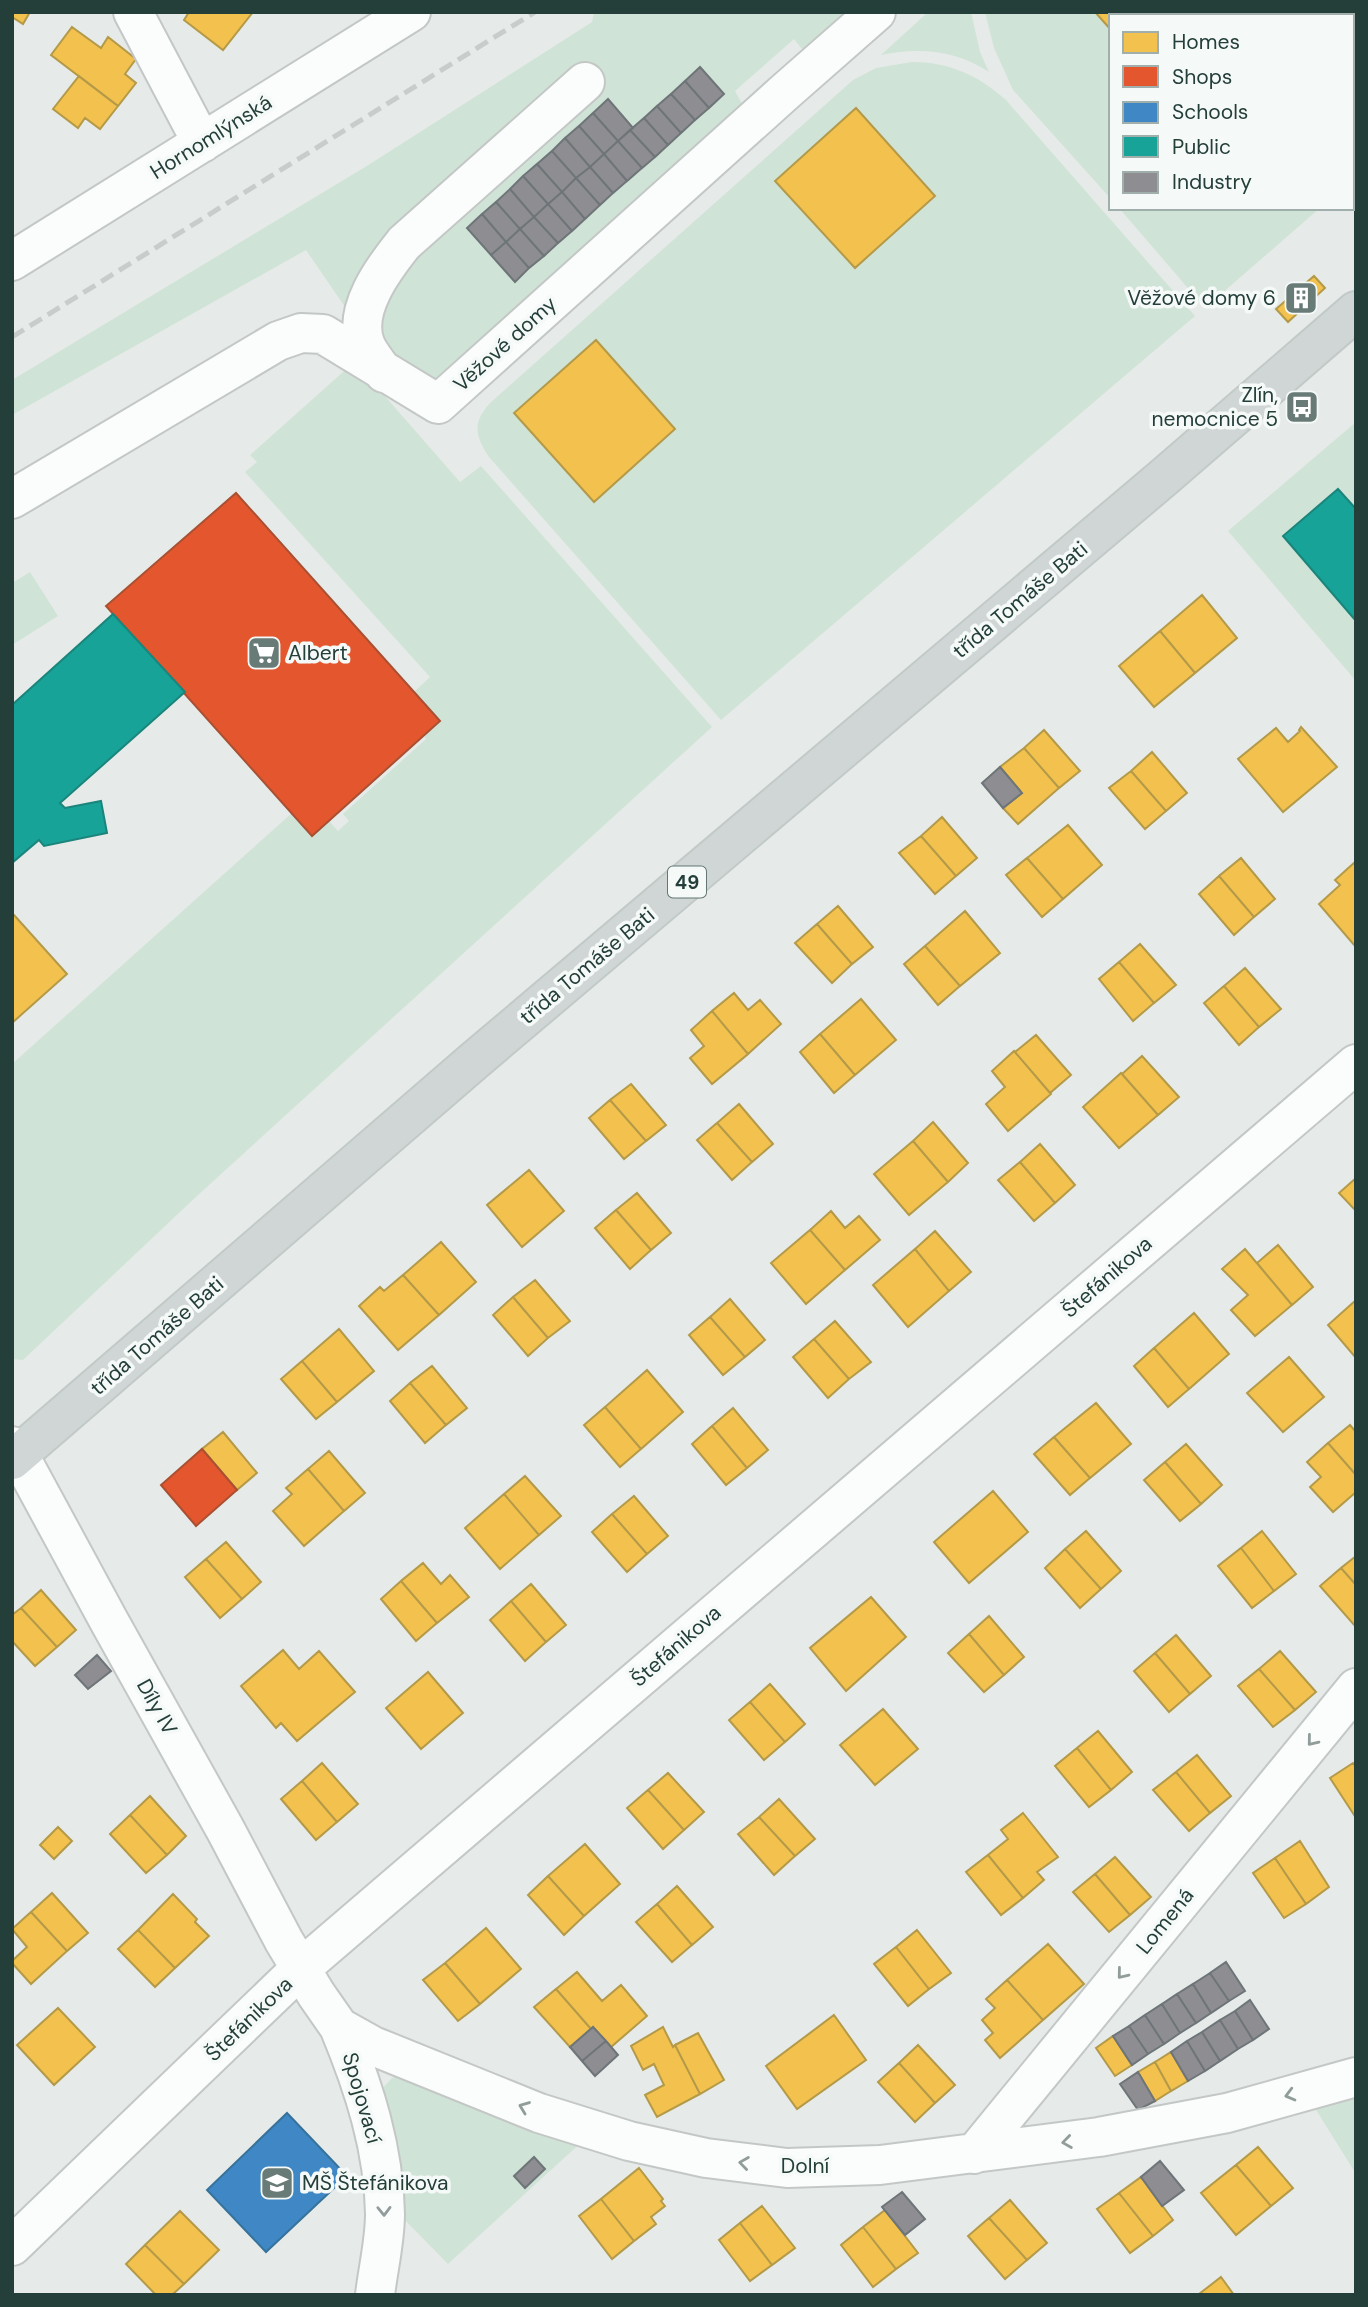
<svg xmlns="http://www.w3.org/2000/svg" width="1368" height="2307" viewBox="0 0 1368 2307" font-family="'DM Sans',sans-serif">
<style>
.green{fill:#d0e3d7}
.homes{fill:#f2c14e;stroke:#b49a48;stroke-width:2}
.shops{fill:#e4572e;stroke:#aa5032;stroke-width:2}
.schools{fill:#3f88c5;stroke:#37729b;stroke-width:2}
.public{fill:#17a398;stroke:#1b857c;stroke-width:2}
.industry{fill:#8d8d92;stroke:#6e7578;stroke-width:2}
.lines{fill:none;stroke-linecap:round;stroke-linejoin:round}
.minor-casing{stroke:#c3c8c6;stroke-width:42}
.major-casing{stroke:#c2cac8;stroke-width:42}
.minor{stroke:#fbfcfc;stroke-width:38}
.major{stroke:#cfd6d5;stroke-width:38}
.rail{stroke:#c8cccb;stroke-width:5;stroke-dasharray:14 7;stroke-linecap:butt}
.oneway{stroke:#909d9b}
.labels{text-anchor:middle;stroke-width:7;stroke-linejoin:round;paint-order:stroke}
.shield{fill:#f5faf8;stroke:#637673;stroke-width:2}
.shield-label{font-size:19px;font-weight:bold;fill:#243e3a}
.street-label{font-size:21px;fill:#243e3a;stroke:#f5faf8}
.poi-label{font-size:21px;fill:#243e3a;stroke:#f5faf8;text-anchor:end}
</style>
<rect width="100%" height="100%" fill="#e6ebe9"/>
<!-- green -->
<path class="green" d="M594,12H870L809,51L802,49L794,39L735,91L746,111L437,380L410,376L353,306L345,307L306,250L12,415V380L370,164L592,22Z
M928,12H971L980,52L989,72C956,50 919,47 881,55Z
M985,12H1356V177L1352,180V16H1111V199L1013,90L994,48Z
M912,62C949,62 978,75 1006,100L1195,316L721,720L489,457C475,436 472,423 490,403L853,80L876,68Z
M1119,208H1320L1205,308Z
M352,364L363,371L460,482L481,466L712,727L197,1196L23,1360L12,1359V1064L292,813L329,821L338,831L349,821L343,814L426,739L424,735L440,721L414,692L430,677L245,472L257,462L250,455Z
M1356,422V681L1228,531Z
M30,572L58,616L12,645V583Z
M406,2074L585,2139L448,2264L395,2210L379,2092L392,2078Z
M1356,2093V2174L1313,2105Z"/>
<!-- homes -->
<path class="homes" d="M12,12H30L23,24L12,17Z
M189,12H253L223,50L184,20Z
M1095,12H1142L1138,16H1111V30Z
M72,27L101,48L108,37L136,59L125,74L136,83L118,106L51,55Z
M79,76L118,106L100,129L85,118L78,128L53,109Z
M856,108L935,196L855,268L775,181Z
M1314,276L1325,288L1288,322L1276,309Z
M596,340L675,429L594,502L514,413Z
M1202,595L1237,638L1195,673L1160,631Z
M1160,631L1195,673L1154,707L1119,666Z
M1301,727L1337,767L1283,812L1238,759L1276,728L1288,742L1300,731L1299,730Z
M1044,730L1080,771L1059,788L1024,748Z
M1024,748L1059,788L1018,824L1003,808L1022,793L1000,767Z
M1152,752L1187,793L1166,811L1131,771Z
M1131,771L1166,811L1145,829L1109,788Z
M942,817L977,858L956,876L921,836Z
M1068,825L1102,865L1063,899L1027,858Z
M921,836L956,876L935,894L899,853Z
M1027,858L1063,899L1042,917L1006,875Z
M1241,858L1275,899L1254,917L1219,876Z
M1355,862L1356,945L1355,946L1319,904L1340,885L1335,880Z
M1219,876L1254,917L1234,935L1199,894Z
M838,906L873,947L852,964L817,924Z
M965,911L1000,953L960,986L925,946Z
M14,915L67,974L12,1023V916Z
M817,924L852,964L832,983L795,943Z
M1140,944L1176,985L1154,1003L1119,962Z
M925,946L960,986L938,1005L904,964Z
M1119,962L1154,1003L1133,1021L1099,979Z
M1245,968L1281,1009L1259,1027L1224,986Z
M1224,986L1259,1027L1239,1045L1204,1003Z
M734,993L748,1010L760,1000L781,1024L748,1054L712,1011Z
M861,999L896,1040L855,1075L820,1034Z
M712,1011L748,1054L712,1084L690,1058L704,1046L691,1030Z
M820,1034L855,1075L834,1093L800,1052Z
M1036,1035L1071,1075L1050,1093L1015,1052Z
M1014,1051L1051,1094L1008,1131L986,1104L1005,1087L992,1071Z
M1142,1056L1179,1097L1158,1115L1122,1074Z
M1121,1073L1158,1115L1119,1148L1083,1107Z
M631,1084L666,1125L646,1141L610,1100Z
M610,1100L646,1141L624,1159L589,1118Z
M739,1104L773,1144L752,1162L717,1123Z
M933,1122L968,1163L948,1182L913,1141Z
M717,1123L752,1162L732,1180L697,1140Z
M913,1141L948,1182L909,1215L874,1174Z
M1040,1144L1075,1185L1055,1203L1020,1162Z
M1020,1162L1055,1203L1034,1221L998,1180Z
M529,1170L564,1211L522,1247L487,1205Z
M1356,1178V1211L1339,1193Z
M637,1193L671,1233L651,1250L616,1210Z
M616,1210L651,1250L630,1269L595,1228Z
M831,1211L845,1228L859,1216L880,1240L845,1270L810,1230Z
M810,1230L845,1270L806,1304L771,1263Z
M935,1231L971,1272L949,1291L915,1249Z
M441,1242L476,1282L439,1315L403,1275Z
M1278,1245L1313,1287L1292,1305L1257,1263Z
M915,1249L949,1291L908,1327L873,1285Z
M1245,1249L1292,1305L1255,1336L1231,1310L1248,1295L1222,1269Z
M403,1275L439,1315L398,1350L359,1306L380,1287L384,1291Z
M535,1280L570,1321L548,1338L513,1297Z
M513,1297L548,1338L528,1356L493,1315Z
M730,1299L765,1340L745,1357L710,1317Z
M1356,1300V1358L1328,1325Z
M1194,1313L1229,1354L1189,1389L1154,1348Z
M710,1317L745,1357L723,1375L689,1335Z
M835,1321L871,1362L849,1379L814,1339Z
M339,1329L374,1371L337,1402L302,1361Z
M814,1339L849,1379L828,1398L793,1357Z
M1154,1348L1189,1389L1168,1407L1134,1366Z
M1289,1357L1324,1397L1283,1432L1247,1393Z
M302,1361L337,1402L316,1419L281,1379Z
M432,1366L467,1408L446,1425L410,1383Z
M647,1370L683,1412L641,1449L605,1407Z
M410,1383L446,1425L425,1443L390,1401Z
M1096,1403L1131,1444L1090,1478L1054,1437Z
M605,1407L641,1449L620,1467L584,1425Z
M733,1408L768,1450L747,1468L712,1426Z
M1350,1425L1356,1432V1475L1328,1443Z
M712,1426L747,1468L726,1485L692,1444Z
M223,1432L257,1473L237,1490L202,1449Z
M1054,1437L1090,1478L1070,1495L1034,1454Z
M1328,1443L1356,1475V1492L1333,1512L1310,1487L1321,1477L1307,1462Z
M1186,1444L1222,1485L1201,1504L1165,1462Z
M329,1451L365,1493L344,1511L308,1469Z
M1165,1462L1201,1504L1180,1521L1144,1480Z
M308,1469L344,1511L304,1546L273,1511L292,1494L286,1488Z
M525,1476L561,1516L539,1535L504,1494Z
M993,1491L1028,1532L969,1583L934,1542Z
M504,1494L539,1535L500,1569L465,1528Z
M634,1496L668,1536L647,1554L612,1514Z
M612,1514L647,1554L627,1572L592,1532Z
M1086,1531L1121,1571L1101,1589L1065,1549Z
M1262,1531L1296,1574L1274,1591L1241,1548Z
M226,1542L261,1582L242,1599L206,1559Z
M1241,1548L1274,1591L1252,1608L1218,1566Z
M1065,1549L1101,1589L1080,1608L1045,1568Z
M1356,1556V1585L1341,1568Z
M206,1559L242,1599L220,1618L185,1577Z
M423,1563L441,1584L450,1575L469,1597L437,1623L401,1581Z
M1341,1568L1356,1585L1355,1626L1320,1586Z
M401,1581L437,1623L416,1641L381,1599Z
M531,1584L566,1625L546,1642L511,1601Z
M41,1590L76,1630L57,1647L21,1608Z
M871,1597L906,1637L846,1691L810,1648Z
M511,1601L546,1642L525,1661L490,1620Z
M21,1608L57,1647L35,1666L12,1641V1615Z
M989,1616L1024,1657L1004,1675L969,1634Z
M969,1634L1004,1675L984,1692L948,1653Z
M1176,1635L1211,1676L1190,1694L1155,1653Z
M283,1650L299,1669L319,1651L355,1692L297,1741L281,1723L276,1728L241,1686Z
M1280,1651L1316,1692L1295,1710L1259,1669Z
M1155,1653L1190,1694L1169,1712L1134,1671Z
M1259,1669L1295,1710L1273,1727L1238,1686Z
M428,1672L463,1713L421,1749L386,1708Z
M770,1684L805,1724L785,1742L750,1702Z
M750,1702L785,1742L764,1760L729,1720Z
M883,1709L918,1749L875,1785L840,1745Z
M1098,1731L1132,1772L1111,1790L1077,1748Z
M1077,1748L1111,1790L1089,1807L1055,1766Z
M1197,1755L1231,1796L1210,1813L1176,1772Z
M322,1763L358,1804L337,1822L302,1781Z
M1353,1763L1356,1767V1818L1330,1778Z
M1176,1772L1210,1813L1189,1831L1153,1790Z
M668,1773L704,1812L684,1830L648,1790Z
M302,1781L337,1822L316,1840L281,1799Z
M648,1790L684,1830L663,1849L627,1808Z
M150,1796L186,1836L167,1855L130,1815Z
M779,1799L815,1839L795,1856L759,1817Z
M1023,1813L1058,1857L1037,1872L1044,1880L1023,1898L988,1855L1008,1839L1001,1830Z
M130,1815L167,1855L146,1873L110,1834Z
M759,1817L795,1856L774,1875L738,1834Z
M58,1827L72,1841L54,1859L40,1845Z
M1300,1841L1329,1887L1306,1904L1275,1858Z
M585,1844L620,1884L584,1916L548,1876Z
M988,1855L1023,1898L1001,1915L966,1872Z
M1115,1857L1151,1897L1130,1915L1095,1874Z
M1275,1858L1306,1904L1284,1918L1253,1873Z
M1095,1874L1130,1915L1109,1932L1073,1892Z
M548,1876L584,1916L564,1935L528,1895Z
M677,1886L713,1927L692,1945L657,1904Z
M52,1893L88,1933L67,1951L31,1912Z
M173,1894L197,1919L195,1922L209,1936L175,1968L138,1930Z
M657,1904L692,1945L672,1962L636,1922Z
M31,1912L67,1951L31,1984L12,1963V1961L27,1947L12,1929Z
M486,1928L521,1969L480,2004L445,1963Z
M138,1930L175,1968L155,1987L118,1949Z
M917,1930L951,1973L929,1989L896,1947Z
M1048,1944L1084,1984L1043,2020L1007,1980Z
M896,1947L929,1989L908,2006L874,1964Z
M445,1963L480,2004L458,2021L423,1980Z
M577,1972L602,2001L621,1985L647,2016L611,2047L593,2027L591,2029L556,1989Z
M1007,1980L1043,2020L1000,2058L985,2040L993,2033L982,2020L995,2008L986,1999Z
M556,1989L591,2029L570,2047L534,2007Z
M58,2008L95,2047L54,2085L17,2045Z
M834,2015L866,2060L797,2109L766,2066Z
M663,2027L673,2047L675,2045L700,2094L657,2117L645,2095L664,2085L654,2064L643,2070L631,2046Z
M698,2033L724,2080L700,2094L675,2045Z
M1113,2036L1132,2065L1115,2076L1096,2048Z
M918,2045L955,2085L935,2103L899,2063Z
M1171,2052L1188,2081L1171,2091L1155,2062Z
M1155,2062L1171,2091L1155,2101L1138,2072Z
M899,2063L935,2103L915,2122L878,2082Z
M1258,2147L1293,2188L1271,2206L1236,2165Z
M1236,2165L1271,2206L1236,2235L1201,2193Z
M639,2168L663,2199L661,2201L665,2206L651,2217L656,2224L634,2241L601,2199Z
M1141,2177L1173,2220L1153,2236L1119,2193Z
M1119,2193L1153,2236L1130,2253L1097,2209Z
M601,2199L634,2241L612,2259L579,2216Z
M1010,2200L1047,2243L1027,2260L989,2218Z
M762,2206L795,2248L772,2265L740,2223Z
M885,2210L918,2253L896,2269L863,2227Z
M180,2211L219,2250L184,2284L145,2245Z
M989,2218L1027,2260L1005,2279L968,2236Z
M740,2223L772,2265L750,2281L719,2240Z
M863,2227L896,2269L873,2287L841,2245Z
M145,2245L184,2284L172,2295H156L126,2264Z
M1221,2277L1234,2295H1199V2294Z"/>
<!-- shops -->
<path class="shops" d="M236,493L440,721L312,836L106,606Z
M202,1449L237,1490L196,1526L161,1485Z"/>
<!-- schools -->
<path class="schools" d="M287,2113L347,2176L266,2252L207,2190Z"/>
<!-- public -->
<path class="public" d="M1338,489L1356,509V621L1283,536Z
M113,614L185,692L60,803L65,808L101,801L107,833L44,846L39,840L12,863V705Z"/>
<!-- industry -->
<path class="industry" d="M700,67L724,94L709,108L685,81Z
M685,81L709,108L695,120L671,94Z
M671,94L695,120L681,133L657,106Z
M608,99L633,128L618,141L593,113Z
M657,106L681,133L668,145L644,118Z
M593,113L618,141L604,154L579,126Z
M644,118L668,145L655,157L630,130Z
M579,126L604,154L590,167L565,138Z
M630,130L655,157L642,168L618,141Z
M565,138L590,167L576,178L552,151Z
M618,141L642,168L627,181L604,154Z
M552,151L576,178L562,192L537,164Z
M604,154L627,181L613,193L590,167Z
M537,164L562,192L548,204L523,176Z
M590,167L613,193L600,205L576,178Z
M523,176L548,204L534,217L510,189Z
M576,178L600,205L585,219L562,192Z
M510,189L534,217L520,229L496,202Z
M562,192L585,219L572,231L548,204Z
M496,202L520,229L506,242L482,214Z
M548,204L572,231L558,243L534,217Z
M482,214L506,242L491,255L467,228Z
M534,217L558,243L544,256L520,229Z
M520,229L544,256L529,268L506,242Z
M506,242L529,268L515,282L491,255Z
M1000,767L1022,793L1003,808L982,783Z
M97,1655L111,1671L88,1689L75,1675Z
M1226,1962L1245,1991L1229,2001L1210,1973Z
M1210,1973L1229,2001L1211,2013L1193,1984Z
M1193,1984L1211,2013L1196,2023L1177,1994Z
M1177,1994L1196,2023L1180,2033L1162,2004Z
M1250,2000L1269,2029L1253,2040L1235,2011Z
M1162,2004L1180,2033L1164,2044L1145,2015Z
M1235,2011L1253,2040L1238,2049L1220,2020Z
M1145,2015L1164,2044L1148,2054L1129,2026Z
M1220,2020L1238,2049L1220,2061L1202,2032Z
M1129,2026L1148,2054L1132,2065L1113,2036Z
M593,2027L606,2041L582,2061L570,2047Z
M1202,2032L1220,2061L1205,2071L1187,2041Z
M606,2041L618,2055L595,2076L582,2061Z
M1187,2041L1205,2071L1188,2081L1171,2052Z
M1138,2072L1155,2101L1138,2110L1120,2084Z
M534,2157L545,2169L525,2188L514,2176Z
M1160,2161L1184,2190L1162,2206L1141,2177Z
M902,2192L925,2219L905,2235L882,2207Z"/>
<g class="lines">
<defs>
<path id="minor" d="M133,12L202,143
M12,261L411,12
M384,373C378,364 370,355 366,346C351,311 384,268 404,243L585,82
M12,499L278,341L301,333L323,334L438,404L786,91L876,12
M12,1446L19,1455L109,1621L225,1829L284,1941L316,1994L339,2027L373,2046L539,2113L629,2141L706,2158L787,2168L880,2165L1099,2137L1227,2113L1356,2077
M339,2027C364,2087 384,2149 385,2214C385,2241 378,2269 375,2295
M974,2154L1356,1688
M12,2246L300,1969L1356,1064"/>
<path id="major" d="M12,1460L475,1060L1163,478L1356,311"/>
</defs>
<!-- minor casing -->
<use href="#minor" class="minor-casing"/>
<!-- major casing -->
<use href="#major" class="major-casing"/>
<!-- minor -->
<use href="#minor" class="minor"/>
<!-- major -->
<use href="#major" class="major"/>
<!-- rail -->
<path class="rail" d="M12,337L535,12"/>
</g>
<!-- one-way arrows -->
<defs><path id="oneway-chevron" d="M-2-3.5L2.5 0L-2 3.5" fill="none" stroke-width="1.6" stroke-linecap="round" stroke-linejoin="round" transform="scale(1.75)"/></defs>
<g class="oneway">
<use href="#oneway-chevron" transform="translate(1312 1741) rotate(129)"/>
<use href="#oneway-chevron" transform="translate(1122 1974) rotate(129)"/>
<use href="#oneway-chevron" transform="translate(1290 2095) rotate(165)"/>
<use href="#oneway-chevron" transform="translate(524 2107) rotate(-159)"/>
<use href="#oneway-chevron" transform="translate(1067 2142) rotate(172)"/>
<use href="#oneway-chevron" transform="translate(744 2163) rotate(-172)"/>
<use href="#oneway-chevron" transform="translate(384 2211) rotate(89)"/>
</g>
<!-- icons -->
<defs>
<symbol id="building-square" viewBox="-11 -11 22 22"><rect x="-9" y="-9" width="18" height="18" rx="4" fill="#687b77" stroke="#f5faf8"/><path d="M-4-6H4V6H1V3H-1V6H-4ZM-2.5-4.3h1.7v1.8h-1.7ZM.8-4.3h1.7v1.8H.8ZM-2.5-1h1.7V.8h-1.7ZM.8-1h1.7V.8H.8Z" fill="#fff"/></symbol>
<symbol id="bus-square" viewBox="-11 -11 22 22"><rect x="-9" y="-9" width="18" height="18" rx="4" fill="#687b77" stroke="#f5faf8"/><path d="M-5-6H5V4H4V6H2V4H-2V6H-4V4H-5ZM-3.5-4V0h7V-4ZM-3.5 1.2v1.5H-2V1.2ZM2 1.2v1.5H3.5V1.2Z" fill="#fff"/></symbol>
<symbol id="supermarket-square" viewBox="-11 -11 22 22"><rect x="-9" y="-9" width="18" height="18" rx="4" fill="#687b77" stroke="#f5faf8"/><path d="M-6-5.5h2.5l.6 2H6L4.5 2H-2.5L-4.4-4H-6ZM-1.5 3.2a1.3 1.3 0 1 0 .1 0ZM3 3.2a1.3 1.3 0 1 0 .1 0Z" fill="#fff"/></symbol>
<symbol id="school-square" viewBox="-11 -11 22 22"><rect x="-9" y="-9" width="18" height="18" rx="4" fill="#687b77" stroke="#f5faf8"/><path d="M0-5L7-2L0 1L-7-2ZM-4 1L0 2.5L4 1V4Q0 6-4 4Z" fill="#fff"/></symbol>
</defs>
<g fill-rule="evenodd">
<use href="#building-square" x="1282" y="279" width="38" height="38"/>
<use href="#bus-square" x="1283" y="388" width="38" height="38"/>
<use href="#supermarket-square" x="245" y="634" width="38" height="38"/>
<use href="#school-square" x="258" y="2164" width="38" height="38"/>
</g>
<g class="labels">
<!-- shield labels -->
<rect class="shield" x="668" y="866.5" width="38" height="31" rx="5"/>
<g class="shield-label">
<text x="687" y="889">49</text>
</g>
<!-- street labels -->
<g class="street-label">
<text transform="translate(211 137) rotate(-32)" y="7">Hornomlýnská</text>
<text transform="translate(505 344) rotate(-42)" y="7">Věžové domy</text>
<text transform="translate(1020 600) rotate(-40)" y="7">třída Tomáše Bati</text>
<text transform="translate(587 966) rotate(-40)" y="7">třída Tomáše Bati</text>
<text transform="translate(1107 1277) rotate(-41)" y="7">Štefánikova</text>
<text transform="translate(157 1336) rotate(-41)" y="7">třída Tomáše Bati</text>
<text transform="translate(676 1646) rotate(-41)" y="7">Štefánikova</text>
<text transform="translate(157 1707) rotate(61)" y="7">Díly IV</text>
<text transform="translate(1165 1921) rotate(-51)" y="7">Lomená</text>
<text transform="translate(249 2019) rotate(-44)" y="7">Štefánikova</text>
<text transform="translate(362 2098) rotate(74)" y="7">Spojovací</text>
<text x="805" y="2173">Dolní</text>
</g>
<!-- poi labels -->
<g class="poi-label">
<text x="1276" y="305">Věžové domy 6</text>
<text x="1278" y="402">Zlín,<tspan x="1278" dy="24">nemocnice 5</tspan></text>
<text x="288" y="660" text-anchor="start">Albert</text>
<text x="302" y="2190" text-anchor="start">MŠ Štefánikova</text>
</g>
</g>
<!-- border -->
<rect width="1368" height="2307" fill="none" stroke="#243e3a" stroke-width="28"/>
<!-- legend -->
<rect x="1109" y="14" width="245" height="196" fill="#f5faf8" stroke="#a1afac" stroke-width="2"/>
<rect x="1123" y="32" width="35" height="21" fill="#f2c14e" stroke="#a1afac" stroke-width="2"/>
<text x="1172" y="49" font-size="21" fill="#243e3a">Homes</text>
<rect x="1123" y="66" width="35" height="21" fill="#e4572e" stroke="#a1afac" stroke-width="2"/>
<text x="1172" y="84" font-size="21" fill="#243e3a">Shops</text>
<rect x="1123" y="102" width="35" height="21" fill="#3f88c5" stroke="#a1afac" stroke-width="2"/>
<text x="1172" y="119" font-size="21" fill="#243e3a">Schools</text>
<rect x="1123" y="136" width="35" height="21" fill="#17a398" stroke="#a1afac" stroke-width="2"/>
<text x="1172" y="154" font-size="21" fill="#243e3a">Public</text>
<rect x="1123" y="172" width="35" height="21" fill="#8d8d92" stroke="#a1afac" stroke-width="2"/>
<text x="1172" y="189" font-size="21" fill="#243e3a">Industry</text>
</svg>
